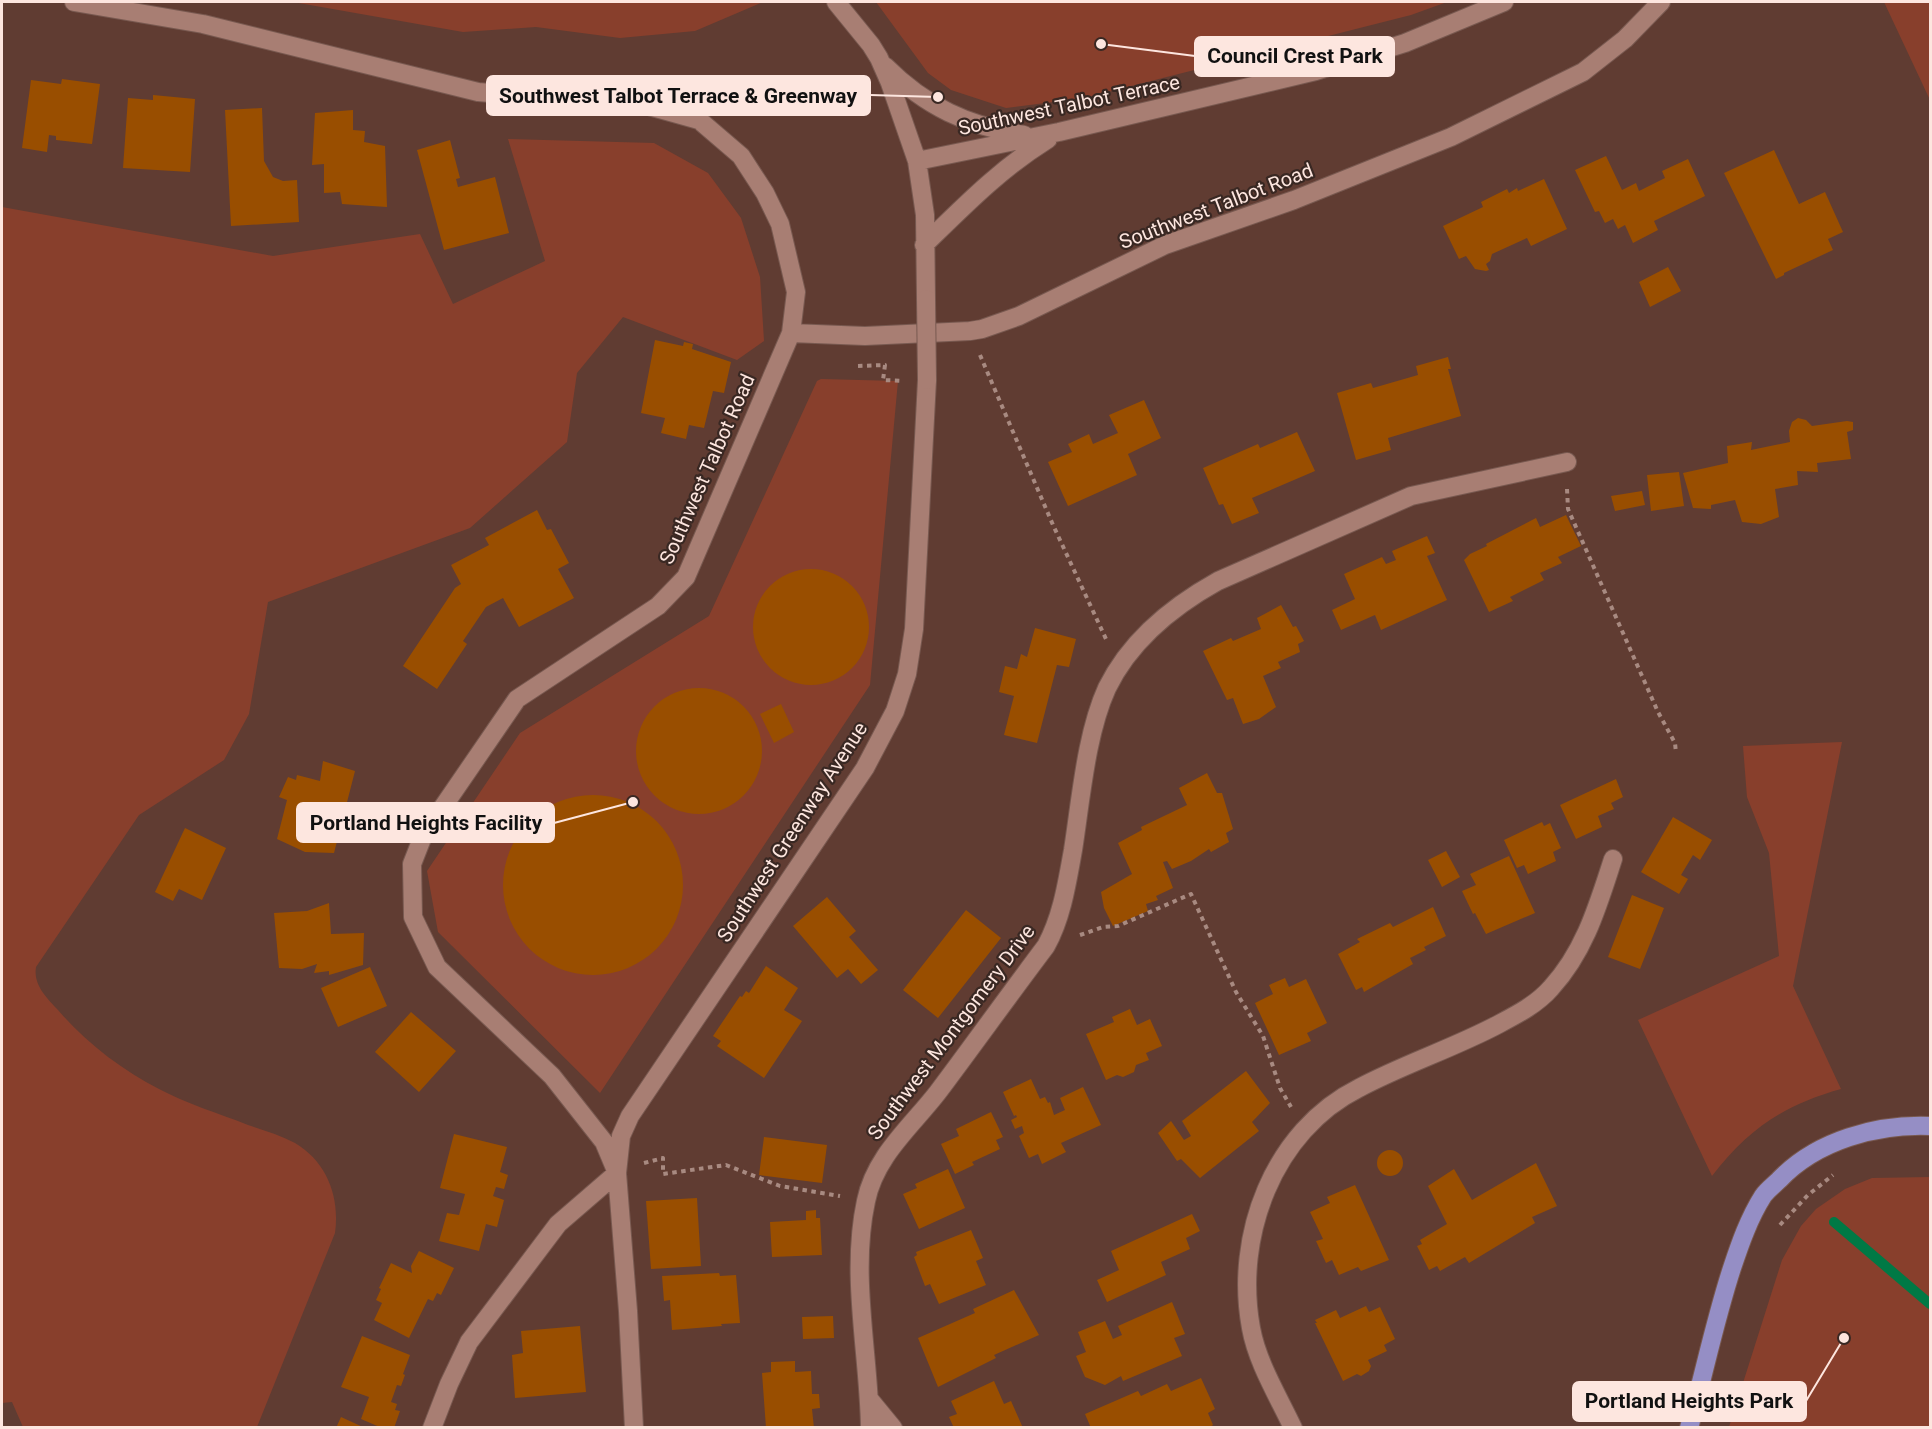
<svg xmlns="http://www.w3.org/2000/svg" width="1932" height="1429" viewBox="0 0 1932 1429" font-family="Roboto,sans-serif">
<style>
.green{fill:#883f2c}
.lines{fill:none;stroke-linecap:round;stroke-linejoin:round}
.stream{stroke:#007945;stroke-width:10}
.building{fill:#994e00}
.minor-casing{stroke:#785950;stroke-width:20}
.major-casing{stroke:#785950;stroke-width:20}
.path{stroke:#a88a81;stroke-width:4;stroke-dasharray:4.5 4.5;stroke-linecap:butt}
.minor{stroke:#a87e73;stroke-width:18}
.major{stroke:#958ec5;stroke-width:18}
.minor-bridge-casing{stroke:#785950;stroke-width:20;stroke-linecap:butt}
.minor-bridge{stroke:#a87e73;stroke-width:18}
.labels{text-anchor:middle;stroke-width:4.5;stroke-linejoin:round;paint-order:stroke}
.street-label{font-size:20px;fill:#fde6df;stroke:#392823}
.leader{fill:none;stroke:#fde6df;stroke-width:2}
.callout-dot{fill:#fde6df;stroke:#392823;stroke-width:2}
.callout{fill:#fde6df;stroke:#fde6df;stroke-width:2}
.callout-label{font-size:21px;text-anchor:middle;font-weight:bold;fill:#111}
</style>
<rect width="100%" height="100%" fill="#603c32"/>
<!-- green -->
<path class="green" d="M293,2H763L695,31L620,38L536,27L463,32Z
M876,2H1447L1411,15L1084,98L1006,108L951,90L928,73Z
M1884,2H1930V100Z
M508,139L654,143L708,173L741,218L760,277L764,341L737,360L623,317L577,373L567,442L470,528L268,602L249,714L224,760L139,815L36,967C33,985 47,998 58,1010C85,1042 122,1070 159,1089C187,1104 218,1113 248,1125C263,1130 280,1135 295,1143C327,1162 340,1197 335,1233L257,1427H23L12,1402L2,1403V207L273,256L420,234L453,304L545,261Z
M821,379L898,381L870,685L600,1093L438,932L427,871L520,733L709,616L817,381Z
M1842,742L1793,986L1841,1089C1784,1105 1748,1129 1712,1176L1638,1020L1779,956L1769,853L1747,797L1743,746Z
M1930,1177V1427H1729L1782,1260L1801,1226L1816,1209L1845,1189L1872,1178Z"/>
<g class="lines">
<!-- stream -->
<path class="stream" d="M1834,1222L1930,1304"/>
</g>
<!-- building -->
<path class="building" d="M62,79L100,84L92,144L56,140V136L49,135L47,152L22,148L31,80L61,84Z
M153,95L195,99L190,172L123,168L128,98L153,100Z
M262,108L264,161L273,177L283,181L297,180L299,222L231,226L225,110Z
M353,110V130L365,131L364,142L385,146L387,207L342,204L340,192L324,193V164L312,165L315,113Z
M450,140L460,178L456,179L458,187L495,177L509,233L444,250L417,150Z
M1774,150L1799,204L1825,192L1843,232L1828,239L1833,250L1784,273V275L1776,279L1724,173Z
M1606,156L1622,190L1636,183L1639,191L1665,178L1662,171L1688,159L1705,196L1654,221L1658,230L1633,243L1625,225L1618,229L1613,219L1605,223L1599,211L1595,212L1575,170Z
M1544,179L1567,229L1531,246L1527,238L1492,254L1490,261L1486,264L1489,270L1486,271L1475,269L1466,256L1459,259L1443,226L1483,207L1481,202L1507,189L1509,193L1517,188L1518,191Z
M1668,267L1681,291L1650,307L1639,282Z
M655,340L683,346L684,342L693,344L692,349L731,362L724,393L713,391L704,428L689,425L686,439L661,433L665,418L641,413Z
M1448,357L1451,369H1448L1461,416L1388,438L1391,450L1356,460L1337,393L1371,383L1373,388L1418,375L1416,366Z
M1144,400L1161,438L1128,454L1137,475L1068,506L1048,462L1072,452L1068,444L1089,434L1093,444L1118,433L1109,415Z
M1798,418L1806,420L1812,426L1847,421L1853,422V430L1847,432L1851,459L1817,463L1818,472L1797,471L1798,485L1775,489L1779,517L1761,524L1742,522L1735,500L1711,505V509L1693,508L1683,473L1728,463L1727,446L1752,442L1751,450L1790,442L1789,431L1792,422Z
M1297,432L1315,471L1252,498L1259,513L1232,524L1223,504L1219,505L1203,468L1258,444L1260,448Z
M1679,472L1684,506L1651,511L1647,475Z
M1642,491L1645,505L1615,511L1611,496Z
M537,510L547,530L551,529L569,563L558,569L574,598L519,627L503,598L486,607L463,641L467,644L437,689L403,666L455,588L461,584L451,565L489,545L485,538Z
M1566,515L1581,546L1558,557L1562,563L1540,573L1544,580L1510,597L1513,601L1489,612L1464,560L1470,554L1487,546L1486,544L1536,518L1540,527Z
M1427,536L1435,553L1427,556L1447,600L1381,630L1375,615L1341,630L1332,610L1355,599L1344,574L1382,557L1386,564L1396,560L1392,551Z
M753 627a58 58 0 1 1 116 0a58 58 0 1 1-116 0Z
M1281,605L1293,627L1296,626L1304,641L1298,644L1300,652L1278,662L1281,668L1263,676L1276,707L1259,719L1243,724L1233,698L1227,700L1203,651L1231,638L1233,641L1261,629L1257,618Z
M1035,628L1076,639L1069,667L1057,665L1037,743L1004,735L1014,696L999,692L1005,666L1017,669L1021,654L1027,657Z
M636 751a63 63 0 1 1 126 0a63 63 0 1 1-126 0Z
M781,704L794,732L774,743L760,714Z
M323,761L355,771L334,853L305,852L277,839L287,800L279,797L288,777L296,780L297,775L320,781Z
M1207,773L1217,793H1222L1233,829L1226,833L1229,842L1211,852L1209,849L1191,861L1172,869L1167,861L1163,862L1173,888L1156,896L1158,900L1146,904L1148,911L1113,926L1104,908L1101,892L1132,874L1118,843L1142,830L1141,827L1187,805L1179,788Z
M1616,779L1623,797L1611,803L1614,809L1598,816L1602,827L1576,839L1560,805Z
M503 885a90 90 0 1 1 180 0a90 90 0 1 1-180 0Z
M1673,817L1712,840L1700,860L1693,855L1681,875L1688,879L1679,894L1641,872Z
M1542,822L1544,826L1550,823L1561,848L1553,852L1556,861L1528,874L1524,865L1517,868L1504,840Z
M185,828L226,848L202,900L179,889L173,901L155,892Z
M1446,851L1460,877L1442,887L1428,860Z
M1509,856L1535,913L1486,934L1475,913L1473,914L1462,891L1476,885L1470,874Z
M1632,895L1664,908L1640,969L1608,957Z
M827,897L856,931L849,937L878,970L861,984L848,969L837,978L793,926Z
M329,903L331,934L364,933L363,965L329,975V971L314,973L317,964L302,969L279,968L274,913L307,911Z
M1433,907L1446,936L1424,947L1426,950L1410,958L1413,964L1364,992L1362,987L1356,990L1338,954L1360,942L1357,939L1390,923L1393,927Z
M966,910L1001,938L938,1018L903,990Z
M766,966L798,988L784,1010L802,1021L764,1078L717,1046L721,1041L713,1036L740,996L742,997L746,991L749,993Z
M370,967L387,1006L338,1027L321,988Z
M1285,978L1289,987L1306,979L1327,1023L1307,1033L1311,1041L1279,1055L1255,1003L1273,994L1269,985Z
M1130,1009L1137,1025L1150,1019L1162,1046L1146,1053L1149,1060L1136,1065L1134,1072L1123,1077L1117,1075L1106,1080L1086,1034L1114,1022L1112,1017Z
M411,1012L456,1051L419,1092L375,1052Z
M1246,1071L1270,1103L1252,1122L1259,1131L1200,1178L1181,1159L1177,1161L1158,1133L1171,1121L1184,1140L1191,1136L1182,1121Z
M1031,1079L1040,1099L1045,1097L1048,1103L1050,1102L1054,1115L1065,1110L1060,1098L1083,1087L1101,1125L1061,1143L1066,1152L1042,1164L1038,1154L1029,1158L1019,1136L1024,1133L1022,1126L1015,1129L1011,1120L1017,1117L1016,1115L1014,1116L1003,1092Z
M991,1112L1003,1137L996,1140L1000,1149L972,1162L974,1165L955,1174L941,1144L959,1136L956,1129Z
M454,1134L507,1147L500,1172L508,1175L504,1189L496,1187L493,1196L504,1200L497,1227L486,1224L479,1251L439,1241L447,1213L459,1215L465,1194L440,1188Z
M764,1137L827,1145L822,1183L759,1175Z
M1377 1163a13 13 0 1 1 26 0a13 13 0 1 1-26 0Z
M1536,1163L1557,1206L1532,1217L1535,1223L1469,1263L1465,1257L1440,1271L1437,1266L1429,1270L1417,1246L1422,1244L1420,1240L1447,1224L1428,1186L1454,1169L1472,1200Z
M948,1169L965,1208L919,1229L903,1194L917,1188L915,1184Z
M1355,1185L1389,1260L1361,1271L1358,1267L1339,1275L1332,1260L1326,1263L1316,1241L1323,1239L1310,1212L1330,1203L1327,1197Z
M697,1198L701,1266L651,1269L646,1201Z
M816,1210V1218H820L822,1255L772,1257L770,1222L806,1220V1211Z
M1192,1214L1200,1231L1186,1238L1190,1249L1161,1262L1166,1275L1107,1302L1097,1280L1119,1270L1111,1251Z
M971,1230L983,1258L976,1261L986,1285L939,1304L930,1284L925,1286L914,1257L917,1255L916,1252Z
M419,1251L454,1268L441,1295L437,1293L433,1301L428,1299L409,1338L374,1320L382,1303L376,1300L381,1289L379,1288L391,1263L412,1273L411,1266Z
M719,1273L720,1276L736,1275L740,1323L721,1324L722,1326L672,1330L670,1300L664,1301L662,1276Z
M1014,1290L1039,1335L994,1355L996,1358L938,1387L918,1338L975,1313L973,1309Z
M1172,1302L1185,1334L1174,1338L1182,1356L1123,1381L1121,1376L1105,1385L1085,1377L1076,1356L1086,1352L1078,1332L1105,1321L1113,1339L1122,1335L1118,1326Z
M1366,1306L1369,1312L1380,1307L1395,1339L1384,1345L1387,1351L1368,1360L1371,1366L1369,1371L1361,1376L1357,1374L1343,1381L1315,1323H1317L1315,1320L1336,1310L1340,1318Z
M833,1316L834,1338L803,1339L802,1317Z
M580,1326L586,1392L515,1398L512,1355L523,1353L521,1331Z
M362,1336L410,1355L403,1374L405,1375L401,1386L397,1385L391,1402L397,1404L395,1410L400,1411L394,1428H382L361,1419L369,1397L341,1387Z
M795,1361V1372L811,1371L812,1394H819L820,1408L812,1409L814,1428H766L762,1373L771,1372V1362Z
M1201,1378L1215,1409L1208,1413L1213,1425L1209,1428H1091L1085,1414L1138,1391L1141,1396L1167,1384L1171,1391Z
M994,1381L1004,1404L1011,1401L1023,1428H954L949,1417L957,1414L951,1401Z
M341,1417L365,1428H336Z"/>
<g class="lines">
<defs>
<path id="minor" d="M74,2L203,24L478,92L649,106L699,120L741,156L765,193L780,224L796,292L791,333L686,577L658,606L517,699L423,836L412,864L413,917L437,967L552,1076L604,1142L617,1173L558,1224L469,1342L449,1384L432,1428
M836,2L871,45L879,58L890,83L917,161L925,215L926,299
M885,66C926,107 968,126 1024,135
M917,161L1059,132L1316,71L1405,43L1504,2
M924,245C965,205 1000,169 1048,139
M791,333L865,336L970,331L982,329L1019,316L1165,245L1294,200L1451,137L1583,72L1625,39L1661,2
M870,1400L893,1428
M634,1428L628,1311L617,1173L621,1136L630,1116L865,768L895,711L907,674L914,629L927,380
M870,1428C869,1353 850,1275 866,1201C875,1156 911,1127 938,1092C974,1044 1009,995 1046,946C1062,917 1067,883 1073,850C1081,799 1086,734 1107,688C1130,641 1173,606 1218,581L1411,496L1567,462
M1293,1428C1278,1396 1257,1362 1251,1328C1234,1236 1273,1131 1359,1088C1404,1064 1454,1048 1499,1024C1518,1014 1537,1004 1551,988C1585,951 1598,905 1613,859"/>
<path id="major" d="M1689,1428C1704,1374 1715,1320 1732,1268C1740,1244 1749,1218 1763,1196C1767,1190 1774,1185 1779,1180C1817,1140 1877,1124 1930,1126"/>
</defs>
<!-- minor casing -->
<use href="#minor" class="minor-casing"/>
<!-- major casing -->
<use href="#major" class="major-casing"/>
<!-- path -->
<path class="path" d="M980,355L1053,525L1106,639
M858,366L885,365L883,380L903,381
M1567,489L1568,509L1658,712L1675,743L1676,753
M1080,935L1103,927L1118,926L1191,894L1236,992L1263,1036L1280,1088L1291,1107
M644,1163L663,1158V1174L726,1165L780,1186L840,1196
M1780,1225L1808,1195L1833,1175
M1765,1428H1787"/>
<!-- minor -->
<use href="#minor" class="minor"/>
<!-- major -->
<use href="#major" class="major"/>
<defs>
<path id="minor-bridge" d="M926,299L927,380"/>
</defs>
<!-- minor-bridge casing -->
<use href="#minor-bridge" class="minor-bridge-casing"/>
<!-- minor-bridge -->
<use href="#minor-bridge" class="minor-bridge"/>
</g>
<g class="labels">
<!-- street labels -->
<g class="street-label">
<text transform="translate(1069 105) rotate(-12)" y="7">Southwest Talbot Terrace</text>
<text transform="translate(1216 206) rotate(-21)" y="7">Southwest Talbot Road</text>
<text transform="translate(707 469) rotate(-66)" y="7">Southwest Talbot Road</text>
<text transform="translate(792 832) rotate(-57)" y="7">Southwest Greenway Avenue</text>
<text transform="translate(951 1032) rotate(-53)" y="7">Southwest Montgomery Drive</text>
</g>
</g>
<!-- callouts -->
<path class="leader" d="M1101 44L1195 56M938 97L870 95M633 802L554 823M1844 1338L1806 1401"/>
<g class="callout-dot">
<circle cx="1101" cy="44" r="6"/>
<circle cx="938" cy="97" r="6"/>
<circle cx="633" cy="802" r="6"/>
<circle cx="1844" cy="1338" r="6"/>
</g>
<g class="callout">
<rect x="1195" y="37" width="199" height="39" rx="6"/>
<rect x="487" y="76" width="383" height="39" rx="6"/>
<rect x="297" y="803" width="257" height="39" rx="6"/>
<rect x="1573" y="1382" width="233" height="39" rx="6"/>
</g>
<g class="callout-label">
<text x="1295" y="63">Council Crest Park</text>
<text x="678" y="103">Southwest Talbot Terrace &amp; Greenway</text>
<text x="426" y="830">Portland Heights Facility</text>
<text x="1689" y="1408">Portland Heights Park</text>
</g>
<!-- border -->
<rect width="1932" height="1429" fill="none" stroke="#fde6df" stroke-width="6"/>
</svg>
